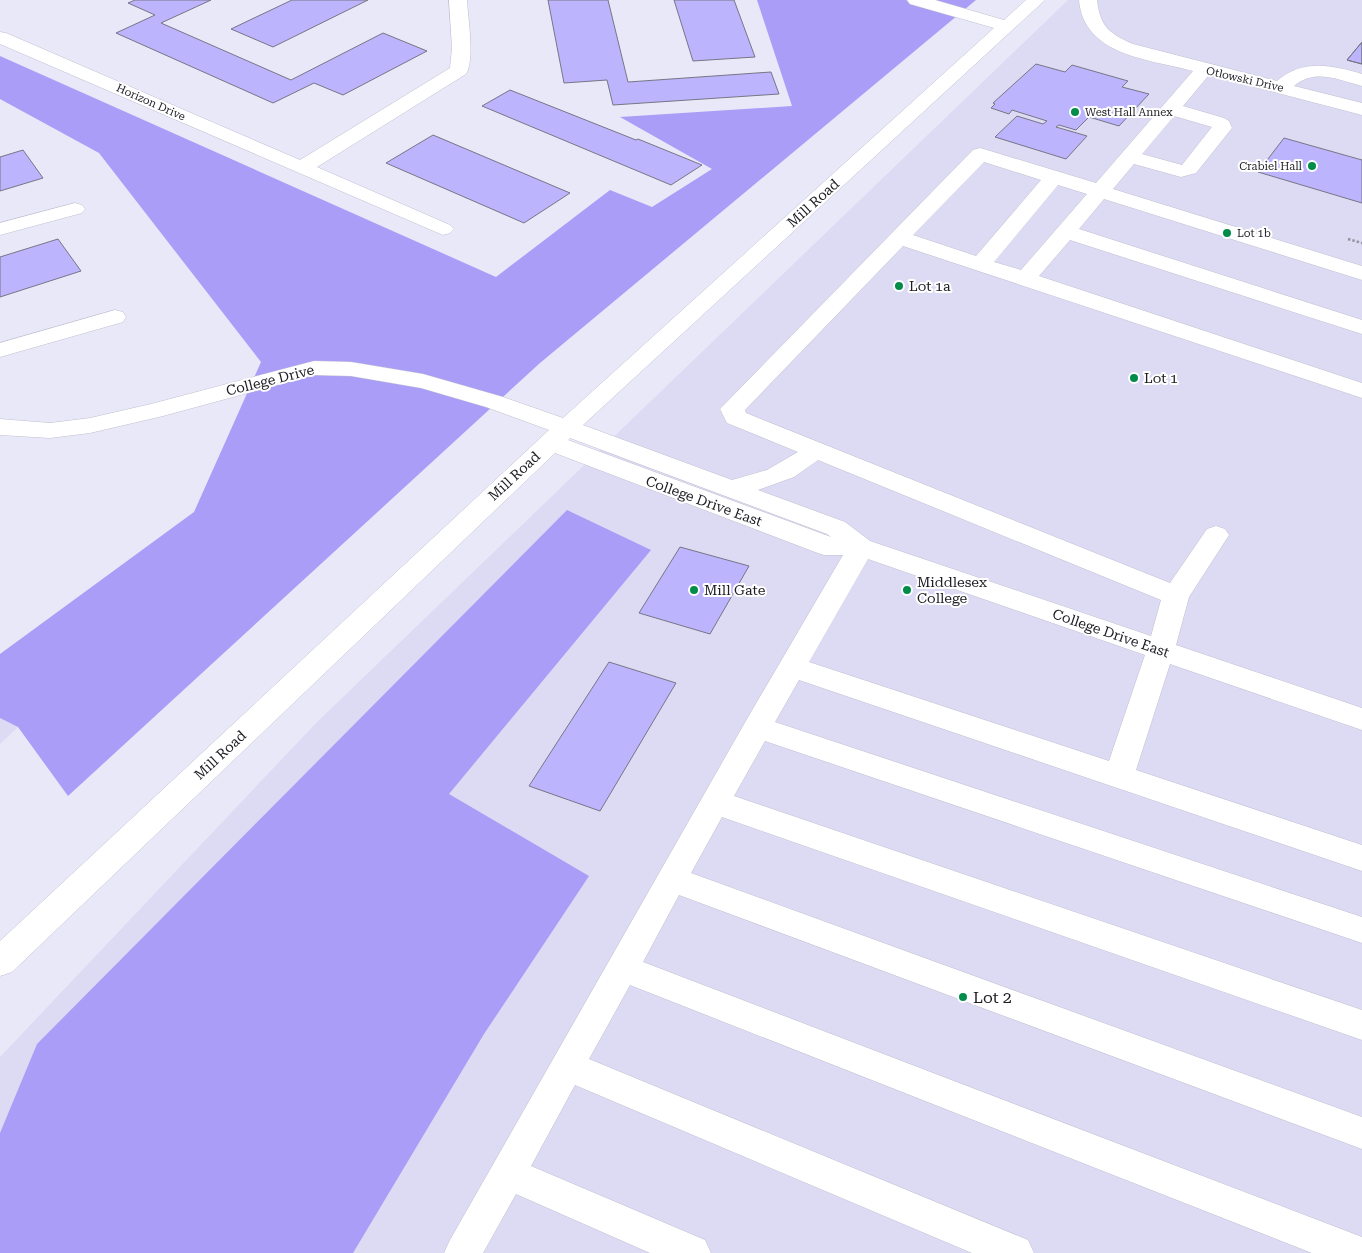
<svg xmlns="http://www.w3.org/2000/svg" width="1362" height="1253" viewBox="0 0 1362 1253" font-family="'Roboto Serif',serif">
<style>
.built{fill:#dddbf3}
.forest{fill:#a99df7}
.building{fill:#bcb4fd;stroke:#767685}
.lines{fill:none;stroke-linecap:round;stroke-linejoin:round}
.minor-casing{stroke:#c0bfd0;stroke-width:1}
.path{stroke:#93929f;stroke-width:2.5;stroke-dasharray:2.5 2;stroke-linecap:butt}
.minor{fill:#fff;fill-rule:evenodd}
.poi-dot{fill:#028c49;stroke:#fff;stroke-width:2}
.labels{text-anchor:middle;stroke-width:4;stroke-linejoin:round;paint-order:stroke}
.far-street-label{font-size:11px;fill:#1d1c22;stroke:#fff}
.far-poi-label{font-size:11px;fill:#1d1c22;stroke:#fff;text-anchor:start}
.street-label{font-size:14px;fill:#1d1c22;stroke:#fff}
.poi-label{font-size:14px;fill:#1d1c22;stroke:#fff;text-anchor:start}
.near-poi-label{font-size:16px;fill:#1d1c22;stroke:#fff;text-anchor:start}
</style>
<rect width="100%" height="100%" fill="#e9e8f9"/>
<!-- built -->
<path class="built" d="M1068,0H1362V1253H0V1057L316,723Z
M0,718L18,727L0,744Z"/>
<!-- forest -->
<path class="forest" d="M757,0H976L540,363L68,796L18,727L0,718V654L194,512L261,362L99,153L0,99V56L496,277L610,190L652,207L712,169L620,117L792,106Z
M567,510L651,550L449,794L589,876L484,1034L353,1253H0V1133L37,1044Z"/>
<!-- building -->
<path class="building" d="M135,0H211L161,23L291,80L383,33L427,51L343,95L314,83L273,103L116,33L155,15L128,3Z
M292,0H368L273,47L231,29Z
M548,0H608L628,82L771,72L779,94L613,105L607,80L564,83Z
M674,0H734L755,57L693,61Z
M1362,42V64L1347,60Z
M1362,42V64L1347,60Z
M1036,64L1065,72L1072,65L1128,81L1122,87L1149,94L1119,126L1089,117L1076,130L1059,125L1056,127L1087,136L1066,159L995,137L1017,116L1043,124L1047,121L1012,110L1009,114L991,108L995,104L993,103Z
M510,90L636,140L638,139L702,165L671,185L482,106Z
M433,135L570,193L524,223L386,163Z
M1284,138L1362,160V203L1258,172Z
M23,150L43,178L0,191V157Z
M58,239L81,271L0,297V257Z
M680,547L749,566L710,634L639,613Z
M609,662L676,683L600,811L529,786Z"/>
<g class="lines">
<defs>
<path id="minor" d="M449,0H467C468,18 475,60 466,74L317,167L450,225L454,229L450,233L443,235L0,44V32L6,33L300,160L450,68L452,48Z
M907,0H935L1004,20L1026,0H1045L583,425L732,480L767,470L798,452L727,423L720,409L973,150L980,148L987,150L1096,183L1193,71C1149,59 1084,56 1079,0H1097C1100,27 1110,34 1133,44L1277,81C1303,59 1331,65 1362,74V86C1339,80 1315,68 1294,86L1362,103V115L1209,75L1183,106L1224,118L1229,121L1232,128L1196,173L1181,177L1134,164L1113,189L1362,266V280L1104,199L1079,229L1362,320V334L1070,240L1039,276L1362,383V398L903,246L745,410L746,413L1170,583L1207,529L1216,526L1225,529L1229,535L1189,597L1176,645L1362,708V730L1170,664L1136,770L1362,845V871L799,680L775,722L1362,917V943L765,741L734,796L1362,1010V1040L722,817L691,873L1362,1117V1149L679,895L643,962L1362,1237V1253H1312L630,985L589,1059L1028,1240L1034,1253H972L575,1085L531,1166L705,1240L711,1253H650L516,1194L483,1253H444L450,1240L747,719L843,555H824L815,552L555,453L12,972L0,976V941L549,430L486,407L421,388L351,376L314,375L163,416L90,433L50,438L0,435V419L50,423L90,418L151,404L314,361L351,362L423,374L503,397L563,418L994,28L910,4ZM1174,116L1212,127L1182,165L1142,154ZM984,162L1041,180L976,256L913,235ZM1058,185L1087,194L1021,270L994,262ZM570,438L827,534L831,537L568,440ZM818,460L1161,600L1151,636L870,541L845,522L758,490L794,477ZM868,559L1145,655L1109,761L809,662Z
M75,203L82,205L85,209L82,213L0,235V223Z
M115,310L123,312L126,317L123,322L0,357V343Z"/>
</defs>
<!-- minor casing -->
<use href="#minor" class="minor-casing"/>
<!-- path -->
<path class="path" d="M1348,239L1362,243"/>
<!-- minor -->
<use href="#minor" class="minor"/>
</g>
<!-- markers -->
<g class="poi-dot">
<circle cx="1075" cy="112" r="5"/>
<circle cx="1312" cy="166" r="5"/>
<circle cx="1227" cy="233" r="5"/>
<circle cx="899" cy="286" r="5"/>
<circle cx="1134" cy="378" r="5"/>
<circle cx="694" cy="590" r="5"/>
<circle cx="907" cy="590" r="5"/>
<circle cx="963" cy="997" r="5"/>
</g>
<g class="labels">
<!-- far-street labels -->
<g class="far-street-label">
<text transform="translate(1245 79) rotate(13)" y="4">Otlowski Drive</text>
<text transform="translate(151 102) rotate(24)" y="4">Horizon Drive</text>
</g>
<!-- far-poi labels -->
<g class="far-poi-label">
<text x="1085" y="116">West Hall Annex</text>
<text x="1302" y="170" text-anchor="end">Crabiel Hall</text>
<text x="1237" y="237">Lot 1b</text>
</g>
<!-- street labels -->
<g class="street-label">
<text transform="translate(813 203) rotate(-42)" y="5">Mill Road</text>
<text transform="translate(270 380) rotate(-14)" y="5">College Drive</text>
<text transform="translate(514 476) rotate(-43)" y="5">Mill Road</text>
<text transform="translate(704 501) rotate(20)" y="5">College Drive East</text>
<text transform="translate(1111 633) rotate(19)" y="5">College Drive East</text>
<text transform="translate(220 755) rotate(-43)" y="5">Mill Road</text>
</g>
<!-- poi labels -->
<g class="poi-label">
<text x="909" y="291">Lot 1a</text>
<text x="1144" y="383">Lot 1</text>
<text x="917" y="587">Middlesex<tspan x="917" dy="16">College</tspan></text>
<text x="704" y="595">Mill Gate</text>
</g>
<!-- near-poi labels -->
<g class="near-poi-label">
<text x="973" y="1003">Lot 2</text>
</g>
</g>
</svg>
